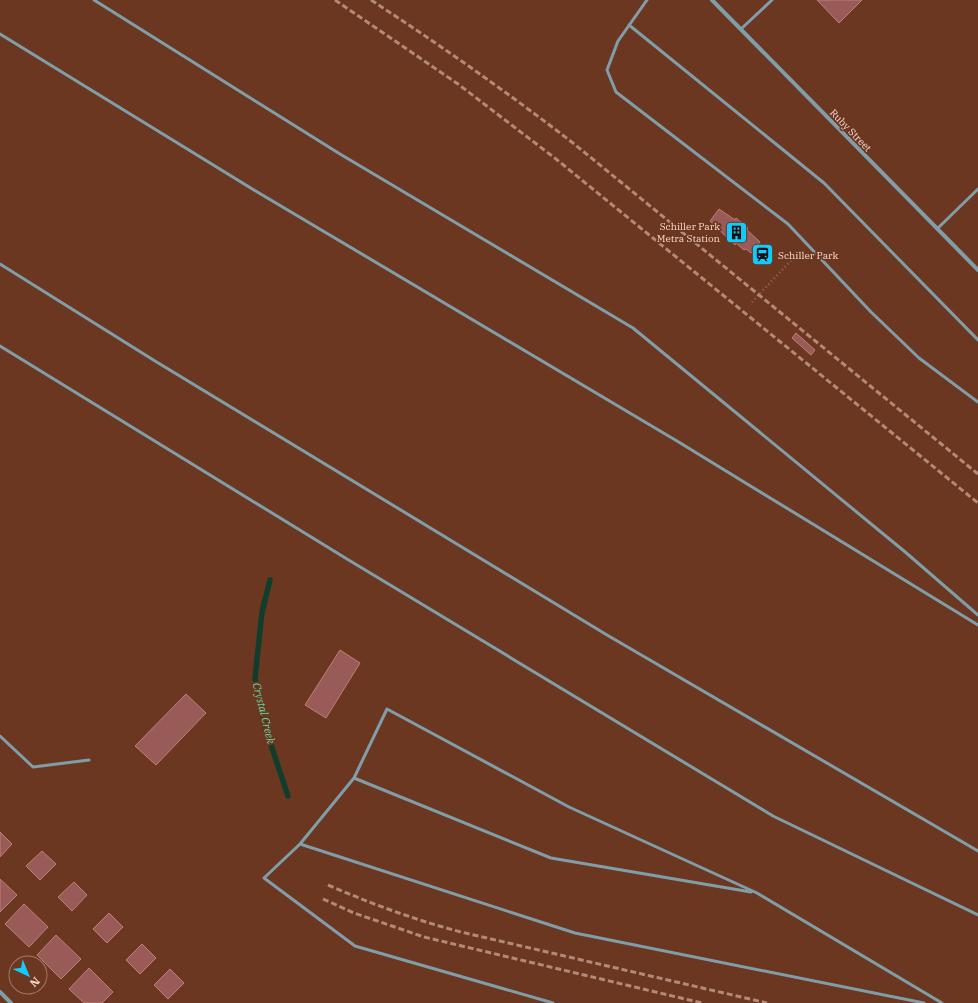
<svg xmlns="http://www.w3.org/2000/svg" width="978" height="1003" viewBox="0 0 978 1003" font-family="'IBM Plex Serif',serif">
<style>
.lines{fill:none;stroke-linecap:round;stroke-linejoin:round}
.stream{stroke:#113e2c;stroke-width:5.5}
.building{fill:#995b57;stroke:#c07f7a}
.path{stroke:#976854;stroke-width:2.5;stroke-dasharray:1 3;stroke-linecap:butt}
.service{stroke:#809eaa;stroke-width:3}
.minor{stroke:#809eaa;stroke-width:4}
.rail{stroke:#b38977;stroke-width:3;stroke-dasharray:6 3;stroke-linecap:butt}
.labels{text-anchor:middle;stroke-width:3.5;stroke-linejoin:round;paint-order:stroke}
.street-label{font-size:10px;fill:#f8d7ca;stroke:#6c3720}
.poi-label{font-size:10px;fill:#f8d7ca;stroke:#6c3720;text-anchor:end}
.water-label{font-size:11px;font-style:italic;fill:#64d8a8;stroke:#6c3720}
</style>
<rect width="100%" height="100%" fill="#6c3720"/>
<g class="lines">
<!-- stream -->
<path class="stream" d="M270,580L262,612L255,678L265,727L288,796"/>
</g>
<!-- building -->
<path class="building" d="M817,0H862L839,23Z
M719,209L735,220L736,218L748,228L747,230L760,242L751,253L746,249L744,250L736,243L735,245L710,221Z
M796,333L815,350L811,355L792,338Z
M340,650L360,663L326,718L305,705Z
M186,694L206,713L156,765L135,746Z
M0,832L12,844L0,857Z
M42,851L56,864L40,880L26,866Z
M0,879L17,895L0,912Z
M74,882L87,895L72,911L58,897Z
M24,904L48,927L29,947L5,924Z
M109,913L123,927L107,943L93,929Z
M56,935L81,959L61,979L37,955Z
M142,944L156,958L140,974L126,960Z
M89,968L113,992L102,1003H84L69,989Z
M170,969L184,983L168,999L154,985Z"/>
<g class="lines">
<!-- path -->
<path class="path" d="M752,302L800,251"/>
<!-- service -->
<path class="service" d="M94,0L340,154L633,328L904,551L978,615
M647,0L618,41L607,70L616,92L788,224L871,312L919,358L978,402
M629,25L824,183L978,340
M741,29L772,0
M0,34L259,193L677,441L978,625
M937,229L978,189
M0,264L155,361L607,635L978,851
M0,346L347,559L773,816L978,915
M0,736L33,767L89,760
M354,778L551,858L751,892
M300,844L575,933L924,1003
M553,1003L355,946L264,878L300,844L354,778L387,709L569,807L757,893L942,1003"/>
<!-- minor -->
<path class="minor" d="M712,0L978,270
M0,992L11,1003"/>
<!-- rail -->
<path class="rail" d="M335,0L458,84L556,159L978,503
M371,0C440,45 507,92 573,143L978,474
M328,885C372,904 415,920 461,932L767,1003
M323,899L354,913L424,937L702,1003"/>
</g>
<!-- icons -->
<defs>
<symbol id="building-square" viewBox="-11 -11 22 22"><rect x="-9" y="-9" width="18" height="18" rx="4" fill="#12cafb" stroke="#6c3720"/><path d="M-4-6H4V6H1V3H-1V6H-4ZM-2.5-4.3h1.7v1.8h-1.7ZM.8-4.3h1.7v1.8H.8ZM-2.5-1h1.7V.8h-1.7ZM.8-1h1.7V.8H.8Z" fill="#111"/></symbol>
<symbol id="station-square" viewBox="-11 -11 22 22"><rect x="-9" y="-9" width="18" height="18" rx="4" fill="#12cafb" stroke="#6c3720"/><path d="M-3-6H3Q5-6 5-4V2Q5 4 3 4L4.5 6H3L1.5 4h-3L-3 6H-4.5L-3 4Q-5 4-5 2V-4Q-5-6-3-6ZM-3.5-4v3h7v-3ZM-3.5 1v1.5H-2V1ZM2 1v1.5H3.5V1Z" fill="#111"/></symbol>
</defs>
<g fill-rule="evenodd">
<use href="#building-square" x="724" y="220" width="25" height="25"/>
<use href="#station-square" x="750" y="242" width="25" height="25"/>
</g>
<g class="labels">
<!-- street labels -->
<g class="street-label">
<text transform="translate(851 130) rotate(46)" y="4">Ruby Street</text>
</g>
<!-- poi labels -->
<g class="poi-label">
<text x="720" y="230">Schiller Park<tspan x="720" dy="12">Metra Station</tspan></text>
<text x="778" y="259" text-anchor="start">Schiller Park</text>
</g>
<!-- water labels -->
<g class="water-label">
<text transform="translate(264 713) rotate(76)" y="4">Crystal Creek</text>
</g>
</g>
<!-- north arrow -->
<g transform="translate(28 975) rotate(136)"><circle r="19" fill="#6c3720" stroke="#a47764"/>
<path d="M0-3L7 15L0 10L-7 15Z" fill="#12cafb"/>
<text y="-6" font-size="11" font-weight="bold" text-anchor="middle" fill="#f8d7ca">N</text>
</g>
</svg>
